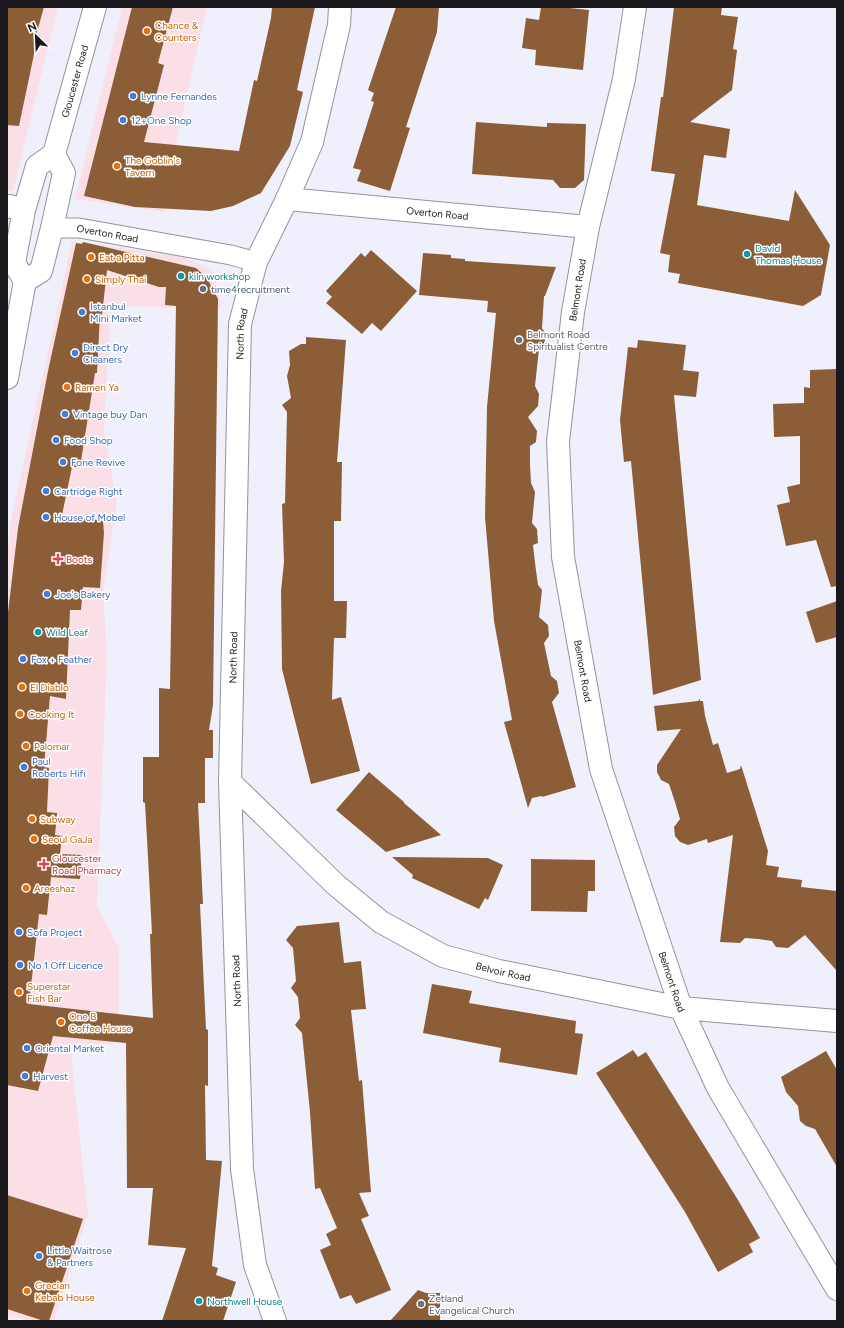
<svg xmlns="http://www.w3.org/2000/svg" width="844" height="1328" viewBox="0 0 844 1328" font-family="Figtree,sans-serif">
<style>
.commercial{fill:#fae0e6}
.building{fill:#8c5e37;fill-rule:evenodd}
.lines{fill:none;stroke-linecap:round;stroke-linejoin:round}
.pedestrian-casing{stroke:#93939e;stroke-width:21}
.minor-casing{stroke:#93939e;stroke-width:24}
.primary-casing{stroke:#93939e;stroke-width:24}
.pedestrian{stroke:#fff;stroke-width:19}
.minor{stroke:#fff;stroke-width:22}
.primary{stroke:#fff;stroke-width:22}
.food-dot{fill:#e8710a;stroke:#fff;stroke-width:1.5}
.shop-dot{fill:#3f7fe0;stroke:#fff;stroke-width:1.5}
.culture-dot{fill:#0f9aa8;stroke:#fff;stroke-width:1.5}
.service-dot{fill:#5c6f8a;stroke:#fff;stroke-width:1.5}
.worship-dot{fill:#6b7280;stroke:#fff;stroke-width:1.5}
.health-dot{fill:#e0444e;stroke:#fff;stroke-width:1.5}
.labels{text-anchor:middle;stroke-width:3;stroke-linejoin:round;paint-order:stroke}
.food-label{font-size:10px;fill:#c56008;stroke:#fff;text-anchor:start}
.street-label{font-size:10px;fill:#19191d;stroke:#fff}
.shop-label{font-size:10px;fill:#366cbe;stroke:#fff;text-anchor:start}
.culture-label{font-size:10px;fill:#0d838f;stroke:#fff;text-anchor:start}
.service-label{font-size:10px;fill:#4e5e75;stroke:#fff;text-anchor:start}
.worship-label{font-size:10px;fill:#5b616d;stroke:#fff;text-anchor:start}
.health-label{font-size:10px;fill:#be3a42;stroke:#fff;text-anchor:start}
</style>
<rect width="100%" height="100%" fill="#f0f0fc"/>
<!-- commercial -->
<path class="commercial" d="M7,7H58L13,191L7,190Z
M122,7H207L176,143L164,212L75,199Z
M72,241L185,257L212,271L222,309L111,306L104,432L117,504L103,591L107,655L97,906L119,948V1013L113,1044H70L88,1215L54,1321H30L7,1315V550L12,516Z"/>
<!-- building -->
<path class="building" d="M7,7H44L35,39L37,40L19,126L7,125Z
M132,7H173L158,63L164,65L144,142L239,151L254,80L257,81L271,18L272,7H315L297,90L303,92L290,146L261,193L233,206L211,211L135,207L84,196Z
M396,7H439L437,32L406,127L410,128L390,191L357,181L361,170L353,168L374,102L371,101L374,93L368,90Z
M541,7H560L589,10L583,70L535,65L536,50L522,48L526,18L539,20Z
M674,7H722L721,15L738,17L733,49L737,50L732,90L690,122L730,129L726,158L704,155L697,205L789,221L795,190L830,245L821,295L803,306L678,283L680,274L668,272L670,255L660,253L675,174L651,171L661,97H663Z
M476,122L547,127V123L586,124L584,180L575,188H560L553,180L472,174Z
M83,242L196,268L207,278L218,299L213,705L209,730H213V758H205V803H198L203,904H200L206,1029L208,1030V1086L205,1085L206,1160L222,1161L212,1266L218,1268L216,1275L236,1282L223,1321H162L186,1248L148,1245L153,1188H127L126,1043L53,1036L38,1091L7,1085V621L18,528L48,371L76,243L82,244ZM107,270L159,287H166L165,305L176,306L170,689L159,688V757H143V802L145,803L149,876L152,934H150L153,1018L29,1004L39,914L47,915L51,877L80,879L82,855L60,854L62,836L55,835L57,813L47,812L49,768L44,767L50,696L66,699L70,610H81L83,587L100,588L104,533L103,521L62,515L72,467H80L95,373H97L100,315H102Z
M371,250L417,291L381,331L372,323L362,334L326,303L332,297L326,291L361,253L365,257Z
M423,253L451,255V258L465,259V261L556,267L545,296H544L542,328L546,334L544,346L539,349L535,386L539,394L538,406L528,417L537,431L536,442L530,446V465L531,483L535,492L532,523L537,529L538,543L533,545L535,563L538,585L542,590L539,617L548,625L549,636L544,643L551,676L557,681L559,693L552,702L576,787L542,797V796L532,798L528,808L504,722L512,720L494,621L485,517L487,407L496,313L487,312L488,301L419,295Z
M306,337L346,340L337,462H342L341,521H334V601H347L346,638H334L332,700L341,697L360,771L311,784L282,669L281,591L284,562L282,504L285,503L287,412L282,405L291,398L287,376L290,365L289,351L301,344H306Z
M638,340L686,345L683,370L699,372L696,397L674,395L701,680L653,695L631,461L624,462L620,420L628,347L637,348Z
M837,369V586L831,587L816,540L786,546L777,505L790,502L787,487L800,484V436L774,437L773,404L804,403V387L810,388V370Z
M837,601V637L816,643L806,612Z
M700,699V701H703L705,716L713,745L718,743L727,773L740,769L741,765L768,851L766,865L779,867L777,877L802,880L801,887L837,891V971L805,935L788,948L776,947L772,941L758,939L745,938L740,943L720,942L733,835L708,843L707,839L688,845L680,842L675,836L674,827L680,819L675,802L669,784L661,780L657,772V765L681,729L657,731L654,706L698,701Z
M369,772L404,802V803L441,835L386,852L336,810Z
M392,857L488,858L503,865L488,900L485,898L479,909L412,878L413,875Z
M531,859L595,860V891H588L587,912L531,911Z
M339,922L344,963L361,961L366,1009L351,1010L359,1081L362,1080L371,1192L359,1193L369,1216L361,1219L391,1290L356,1304L351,1295L340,1299L320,1250L331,1245L326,1234L337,1228L320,1188L315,1189L310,1112L302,1033L295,1025L300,1018L298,997L291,988L296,981L293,948L286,940L297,926Z
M432,984L472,991L469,1003L576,1021L575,1033L583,1034L577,1075L499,1062L501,1048L423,1033Z
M633,1050L638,1057L646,1052L738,1200L760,1238L749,1244L753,1252L718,1272L685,1212L596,1073Z
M826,1051L837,1070V1167L815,1129L806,1126L800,1121L798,1106L786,1092L781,1077Z
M7,1195L83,1219L49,1321H44L7,1309Z
M418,1290L426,1293H440V1321H390Z"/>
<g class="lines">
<defs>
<g id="pedestrian">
<path id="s1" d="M52,228H79L231,255L256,262"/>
</g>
<g id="minor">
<path id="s2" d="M635,7L624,79L588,227L573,312L558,441L563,557L601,769L681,1008L718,1088L837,1289"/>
<path id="s3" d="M287,199L588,227"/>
<path d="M7,207L10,206L24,210"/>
<path id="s4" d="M230,782L336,885L381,922L443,956L499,971L681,1008L837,1021"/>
<path id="s5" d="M275,1321L255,1265L242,1169L230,782L240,324L256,262L287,199L312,142L339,25L340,7"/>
</g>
<g id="primary">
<path d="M25,281L41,271L52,228L64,173L54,154"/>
<path id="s6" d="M7,378L25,281L14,263L24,210L37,166L54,154L95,7"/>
</g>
</defs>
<!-- pedestrian casing -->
<use href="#pedestrian" class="pedestrian-casing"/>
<!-- minor casing -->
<use href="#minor" class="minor-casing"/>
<!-- primary casing -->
<use href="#primary" class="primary-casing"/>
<!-- pedestrian -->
<use href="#pedestrian" class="pedestrian"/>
<!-- minor -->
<use href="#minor" class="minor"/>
<!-- primary -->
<use href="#primary" class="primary"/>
</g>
<!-- markers -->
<g class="food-dot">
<circle cx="147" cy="31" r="4"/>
<circle cx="117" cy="166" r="4"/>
<circle cx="91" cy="257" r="4"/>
<circle cx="87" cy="279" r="4"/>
<circle cx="67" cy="387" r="4"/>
<circle cx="22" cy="687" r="4"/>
<circle cx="20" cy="714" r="4"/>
<circle cx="26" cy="746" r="4"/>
<circle cx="32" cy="819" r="4"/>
<circle cx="34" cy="839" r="4"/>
<circle cx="26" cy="888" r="4"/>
<circle cx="19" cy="992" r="4"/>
<circle cx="61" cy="1022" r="4"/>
<circle cx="27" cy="1291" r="4"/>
</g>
<g class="shop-dot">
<circle cx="133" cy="96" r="4"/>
<circle cx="123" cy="120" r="4"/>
<circle cx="82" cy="312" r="4"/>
<circle cx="75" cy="353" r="4"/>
<circle cx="65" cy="414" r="4"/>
<circle cx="56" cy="440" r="4"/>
<circle cx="63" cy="462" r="4"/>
<circle cx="46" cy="491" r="4"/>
<circle cx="46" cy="517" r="4"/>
<circle cx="47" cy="594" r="4"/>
<circle cx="23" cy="659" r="4"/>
<circle cx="24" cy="767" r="4"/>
<circle cx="19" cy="932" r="4"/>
<circle cx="20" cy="965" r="4"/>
<circle cx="27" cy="1048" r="4"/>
<circle cx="25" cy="1076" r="4"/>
<circle cx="39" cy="1256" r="4"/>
</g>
<g class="culture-dot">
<circle cx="747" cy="254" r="4"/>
<circle cx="181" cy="276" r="4"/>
<circle cx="38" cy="632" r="4"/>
<circle cx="199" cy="1301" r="4"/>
</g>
<circle class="service-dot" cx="203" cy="289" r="4"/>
<g class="worship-dot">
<circle cx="519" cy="340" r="4"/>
<circle cx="421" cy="1304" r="4"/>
</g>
<g class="health-dot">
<path d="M56 553h4v4h4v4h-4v4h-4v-4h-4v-4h4z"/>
<path d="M42 858h4v4h4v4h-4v4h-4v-4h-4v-4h4z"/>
</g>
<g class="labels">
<!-- food labels -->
<g class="food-label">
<text x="155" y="29">Chance &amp;<tspan x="155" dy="12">Counters</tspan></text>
<text x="125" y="164">The Goblin's<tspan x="125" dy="12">Tavern</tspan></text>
<text x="99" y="261">Eat a Pitta</text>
<text x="95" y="283">Simply Thai</text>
<text x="75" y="391">Ramen Ya</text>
<text x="30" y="691">El Diablo</text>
<text x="28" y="718">Cooking It</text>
<text x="34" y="750">Palomar</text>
<text x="40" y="823">Subway</text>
<text x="42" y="843">Seoul GaJa</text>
<text x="34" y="892">Areeshaz</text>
<text x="27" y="990">Superstar<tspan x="27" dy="12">Fish Bar</tspan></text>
<text x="69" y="1020">One B<tspan x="69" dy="12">Coffee House</tspan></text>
<text x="35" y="1289">Grecian<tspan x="35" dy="12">Kebab House</tspan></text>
</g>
<!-- street labels -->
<g class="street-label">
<text dy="4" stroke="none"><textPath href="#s6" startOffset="316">Gloucester Road</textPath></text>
<text dy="4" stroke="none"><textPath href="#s3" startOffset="151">Overton Road</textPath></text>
<text dy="4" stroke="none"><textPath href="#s1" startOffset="56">Overton Road</textPath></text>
<text transform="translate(577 290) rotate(-81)" y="4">Belmont Road</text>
<text dy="4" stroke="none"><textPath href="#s5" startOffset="992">North Road</textPath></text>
<text dy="4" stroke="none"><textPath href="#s5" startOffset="668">North Road</textPath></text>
<text dy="4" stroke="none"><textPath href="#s2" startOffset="673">Belmont Road</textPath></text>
<text dy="4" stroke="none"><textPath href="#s4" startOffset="339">Belvoir Road</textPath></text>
<text transform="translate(236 981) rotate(-92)" y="4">North Road</text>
<text dy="4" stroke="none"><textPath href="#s2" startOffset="997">Belmont Road</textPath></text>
</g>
<!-- shop labels -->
<g class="shop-label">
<text x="141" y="100">Lynne Fernandes</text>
<text x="131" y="124">12+One Shop</text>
<text x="90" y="310">Istanbul<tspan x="90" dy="12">Mini Market</tspan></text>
<text x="83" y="351">Direct Dry<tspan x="83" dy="12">Cleaners</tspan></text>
<text x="73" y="418">Vintage buy Dan</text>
<text x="64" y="444">Food Shop</text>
<text x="71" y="466">Fone Revive</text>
<text x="54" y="495">Cartridge Right</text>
<text x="54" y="521">House of Mobel</text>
<text x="55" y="598">Joe's Bakery</text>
<text x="31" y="663">Fox + Feather</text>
<text x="32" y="765">Paul<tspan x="32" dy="12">Roberts Hifi</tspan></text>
<text x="27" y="936">Sofa Project</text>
<text x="28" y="969">No 1 Off Licence</text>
<text x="35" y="1052">Oriental Market</text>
<text x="33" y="1080">Harvest</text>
<text x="47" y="1254">Little Waitrose<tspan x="47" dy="12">&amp; Partners</tspan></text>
</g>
<!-- culture labels -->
<g class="culture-label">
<text x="755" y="252">David<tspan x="755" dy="12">Thomas House</tspan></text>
<text x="189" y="280">kiln workshop</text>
<text x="46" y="636">Wild Leaf</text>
<text x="207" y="1305">Northwell House</text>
</g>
<!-- service labels -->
<g class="service-label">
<text x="211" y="293">time4recruitment</text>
</g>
<!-- worship labels -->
<g class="worship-label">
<text x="527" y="338">Belmont Road<tspan x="527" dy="12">Spiritualist Centre</tspan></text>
<text x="429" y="1302">Zetland<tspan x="429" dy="12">Evangelical Church</tspan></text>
</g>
<!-- health labels -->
<g class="health-label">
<text x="66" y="563">Boots</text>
<text x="52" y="862">Gloucester<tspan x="52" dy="12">Road Pharmacy</tspan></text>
</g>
</g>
<!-- border -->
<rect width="844" height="1328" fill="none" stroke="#19191d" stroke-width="16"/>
<!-- north arrow -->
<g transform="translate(36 36) rotate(336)" stroke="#ffffff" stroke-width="3" paint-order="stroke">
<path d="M0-3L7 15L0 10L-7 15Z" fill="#19191d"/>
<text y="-6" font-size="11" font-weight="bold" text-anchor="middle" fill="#19191d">N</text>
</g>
</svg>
